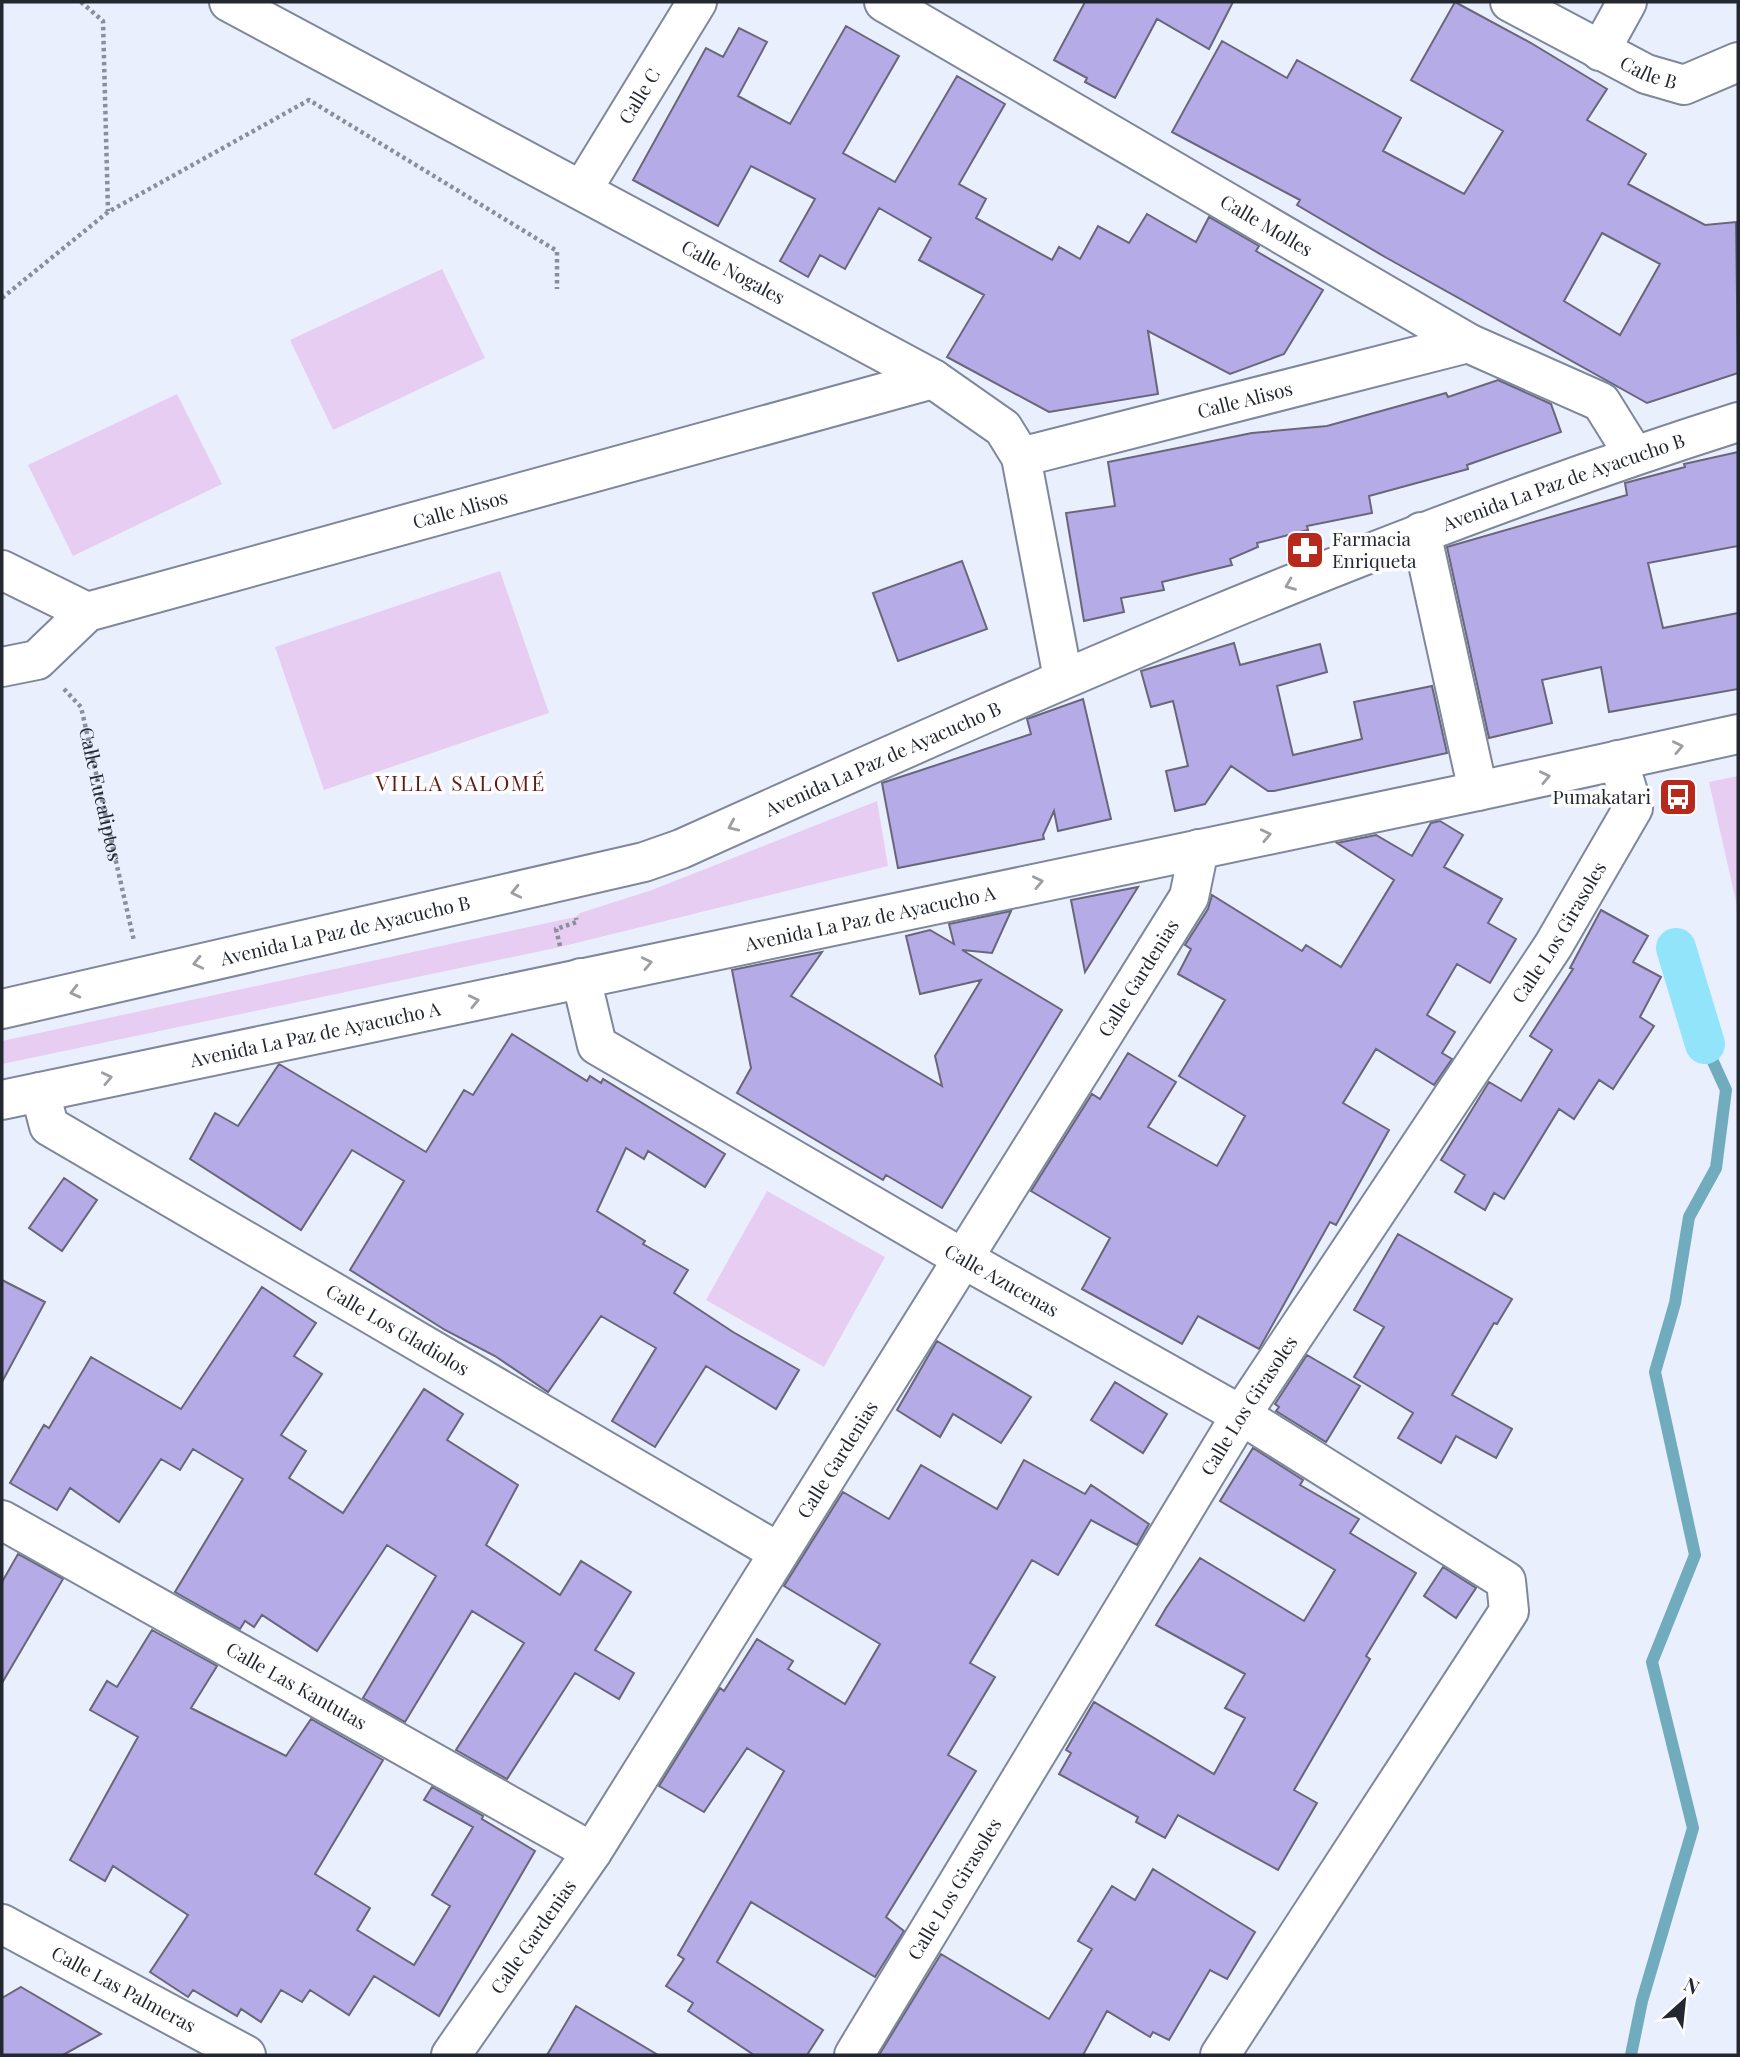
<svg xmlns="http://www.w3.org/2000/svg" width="1740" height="2057" viewBox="0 0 1740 2057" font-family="'Playfair Display',serif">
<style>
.green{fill:#e8cdf2}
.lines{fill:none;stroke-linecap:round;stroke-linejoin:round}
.stream{stroke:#71abbe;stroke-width:12}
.canal{stroke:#92e4fb;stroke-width:40}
.building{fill:#b5abe7;stroke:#69667a;stroke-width:2;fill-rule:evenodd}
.minor-casing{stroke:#7f879b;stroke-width:42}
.secondary-casing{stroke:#7f879b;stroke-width:42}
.path{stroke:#8a8f9a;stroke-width:4.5;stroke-dasharray:3.5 3.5;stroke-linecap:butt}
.minor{stroke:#fff;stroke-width:38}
.secondary{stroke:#fff;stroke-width:38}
.oneway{stroke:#9c9ea1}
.labels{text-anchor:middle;stroke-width:7;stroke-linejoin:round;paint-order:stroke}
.street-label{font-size:19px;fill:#23272f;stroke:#fdfdfd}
.poi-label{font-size:19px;fill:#23272f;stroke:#fdfdfd;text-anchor:start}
.neighbourhood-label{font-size:21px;letter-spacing:2px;fill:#611d15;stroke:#fdfdfd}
</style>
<rect width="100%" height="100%" fill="#eaeffd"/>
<!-- green -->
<path class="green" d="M442,269L485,358L333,430L290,340Z
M177,394L222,484L73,556L28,465Z
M500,571L549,713L324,790L275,647Z
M1738,776V906H1737L1709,782Z
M877,801L888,866L560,947L2,1064V1041L575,917L580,913L652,890Z
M767,1191L885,1257L824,1367L706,1300Z"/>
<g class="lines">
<!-- stream -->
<path class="stream" d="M1631,2055L1642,2001L1693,1828L1652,1662L1695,1555L1655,1372L1675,1303L1689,1217L1716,1168L1726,1090L1705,1044"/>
<!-- canal -->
<path class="canal" d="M1676,948L1705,1044"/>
</g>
<!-- building -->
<path class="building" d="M1085,2H1233L1209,49L1157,19L1115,98L1085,82L1087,78L1054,60Z
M1455,2L1531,43L1607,89L1587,120L1646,154L1628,184L1705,225L1736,222L1738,373L1647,403L1385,257L1297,205L1300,200L1172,132L1222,41L1287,78L1297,60L1401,118L1383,151L1464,194L1503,131L1411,80ZM1602,233L1660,264L1620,335L1564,301Z
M846,26L899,56L843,153L895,182L957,76L1005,104L959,184L986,199L976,218L1052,260L1059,247L1080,259L1098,226L1129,243L1147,214L1196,242L1209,217L1259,246L1256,251L1323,290L1284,354L1230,374L1148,331L1158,394L1049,412L947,357L984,295L919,260L931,238L879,208L845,269L820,255L808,277L780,261L815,199L751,166L718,226L633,180L706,48L723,57L739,28L767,42L738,96L790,124Z
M1498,380L1551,404L1561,432L1467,465L1468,469L1369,496L1372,513L1307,526L1308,530L1257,543L1258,547L1230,559L1232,565L1162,582L1164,590L1121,598L1124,612L1084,621L1066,513L1115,506L1108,462L1252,433L1327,426L1446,393L1448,397Z
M1738,452V546L1648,563L1663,628L1738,613V689L1609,712L1601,667L1542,680L1552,723L1489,738L1447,547L1627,495L1625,483L1685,467L1684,464Z
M962,561L987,629L898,661L873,593Z
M1234,643L1240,665L1320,644L1327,672L1277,686L1293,755L1362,739L1354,702L1432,686L1447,753L1274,791H1268L1231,766L1205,804L1175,811L1166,771L1188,766L1173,701L1151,707L1141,671Z
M1083,699L1111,819L1058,831L1054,811L1043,835L1044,839L898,868L882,783L1031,734L1027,719Z
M1440,821L1463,835L1444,867L1502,899L1488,923L1516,939L1490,983L1457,964L1427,1015L1455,1032L1442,1053L1452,1059L1434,1085L1376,1049L1343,1103L1389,1130L1336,1225L1330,1222L1259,1349L1198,1316L1182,1344L1082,1289L1110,1238L1031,1191L1092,1094L1100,1099L1128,1053L1176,1082L1148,1127L1217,1166L1245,1116L1179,1076L1225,1000L1178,974L1191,949L1185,945L1208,909L1212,895L1302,951L1306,945L1341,967L1394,880L1337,843L1376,835L1412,856L1431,823Z
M1138,887L1085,972L1071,900Z
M1601,910L1648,936L1633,962L1661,977L1640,1017L1654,1026L1613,1089L1599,1080L1574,1119L1559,1109L1504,1199L1494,1193L1485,1210L1455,1192L1465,1175L1441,1160L1489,1082L1521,1101L1552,1050L1530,1036L1573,969L1570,968Z
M1011,911L992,953L962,950L1062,1010L942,1208L886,1175L883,1180L737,1093L751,1068L732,970L822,952L791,996L942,1086L935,1056L981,980L920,994L906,936L930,930L954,944L949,924Z
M512,1034L587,1081L590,1076L601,1083L603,1079L725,1154L705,1187L648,1151L644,1159L626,1148L597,1211L645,1241L643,1244L688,1270L674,1293L733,1332L799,1370L776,1409L706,1366L655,1447L612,1421L656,1348L601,1316L548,1392L495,1356L445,1330L350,1270L404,1181L352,1150L301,1230L190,1159L215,1113L238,1126L279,1064L426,1152L464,1090L473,1095Z
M64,1178L97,1200L62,1251L29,1228Z
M1398,1234L1512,1299L1497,1324L1494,1323L1452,1395L1512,1429L1496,1458L1456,1436L1441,1463L1398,1438L1413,1413L1354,1377L1384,1327L1354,1310Z
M2,1280L45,1302L2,1382Z
M262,1287L316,1323L294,1356L322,1374L281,1435L306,1451L289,1478L343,1513L424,1389L463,1414L447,1440L518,1485L486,1545L560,1595L581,1561L631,1592L595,1650L634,1673L619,1699L575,1673L507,1779L456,1750L524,1643L472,1611L405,1722L363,1698L436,1576L387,1545L317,1651L262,1615L254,1627L245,1621L240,1629L175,1592L243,1479L193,1449L180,1470L161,1459L119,1522L70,1488L57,1510L10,1483L44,1425L49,1428L91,1357L181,1409Z
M937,1341L1031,1397L1001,1443L953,1414L940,1437L897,1410Z
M1307,1355L1360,1386L1326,1442L1276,1411L1279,1407L1275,1404Z
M1115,1382L1167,1414L1143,1453L1091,1420Z
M1253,1448L1303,1480L1300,1485L1359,1519L1350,1533L1416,1573L1366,1656L1370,1659L1294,1790L1317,1803L1278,1870L1178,1815L1165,1838L1136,1822L1138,1817L1059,1774L1071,1753L1066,1750L1094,1702L1214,1774L1245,1718L1225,1708L1245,1674L1156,1625L1166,1608L1200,1558L1304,1621L1335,1570L1220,1501Z
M1024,1460L1085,1494L1091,1485L1149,1524L1137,1545L1091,1520L1058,1575L1032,1560L970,1663L995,1677L948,1755L976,1771L886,1917L904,1931L875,1977L751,1902L717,1962L823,2030L807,2055H754L688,2011L693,2003L666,1986L684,1959L678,1955L784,1771L747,1748L704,1812L659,1786L720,1688L724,1691L757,1639L793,1661L788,1669L845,1704L880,1644L784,1586L843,1492L889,1519L921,1465L997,1509Z
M18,1554L63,1579L2,1683V1582Z
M1443,1567L1476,1588L1456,1618L1424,1596Z
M152,1630L217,1666L191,1708L286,1756L311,1719L383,1760L315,1874L370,1908L357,1930L414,1965L450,1906L432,1895L473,1827L424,1800L432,1787L483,1816L482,1819L535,1851L439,2016L374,1976L349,2015L310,1990L302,2002L281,1990L261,2022L241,2009L237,2016L193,1990L188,1997L150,1972L188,1915L113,1866L105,1881L70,1860L138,1737L90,1710L107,1681L117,1687Z
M1153,1869L1255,1932L1227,1979L1210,1970L1169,2040L1153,2032L1150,2037L1107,2011L1083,2055H879L941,1954L1049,2019L1092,1949L1078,1941L1112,1886L1135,1900Z
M21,1987L101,2034L63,2055H2V1998Z
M576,2006L658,2055H547Z"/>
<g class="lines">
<defs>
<g id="minor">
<path id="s2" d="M229,2L933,379L1003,428L1021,457L1063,678"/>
<path id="s3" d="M884,2L1468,343L1601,402L1634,455"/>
<path id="s4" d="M1510,2L1646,74L1684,85L1738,62"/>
<path d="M1600,51L1627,2"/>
<path id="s5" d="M582,190L697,2"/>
<path id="s6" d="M1021,457L1468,343"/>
<path d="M1421,532L1478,791"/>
<path d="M2,570L87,612"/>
<path id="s7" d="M2,667L37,660L87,612L933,379"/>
<path id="s8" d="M581,978L597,1045L962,1258L1241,1415L1506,1581L1509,1611L1220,2055"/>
<path id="s9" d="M40,1092L49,1126L778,1552"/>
<path id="s10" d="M2,1520L592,1852"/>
<path id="s11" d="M2,1924L246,2055"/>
<path id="s12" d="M451,2055L592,1852L1189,897L1199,849"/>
<path id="s13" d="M854,2055L1241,1415L1553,946L1633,808L1618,760"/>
</g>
<g id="secondary">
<path id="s14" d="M2,1009L644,862L681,849C1028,693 1376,537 1738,422"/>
<path id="s15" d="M2,1100L1478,791L1738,734"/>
</g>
</defs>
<!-- minor casing -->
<use href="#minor" class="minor-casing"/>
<!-- secondary casing -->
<use href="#secondary" class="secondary-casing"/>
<!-- path -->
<g class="path">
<path d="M81,2L103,21L108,211"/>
<path d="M2,298L108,212L309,100L557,251V289"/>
<path id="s1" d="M64,689L81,707L134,941"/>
<path d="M560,946L556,929L577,922L576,918"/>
</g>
<!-- minor -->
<use href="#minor" class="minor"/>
<!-- secondary -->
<use href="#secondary" class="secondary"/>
</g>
<!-- one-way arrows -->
<defs><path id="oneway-chevron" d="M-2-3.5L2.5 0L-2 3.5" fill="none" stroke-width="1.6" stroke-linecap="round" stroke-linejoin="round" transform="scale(1.75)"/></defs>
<g class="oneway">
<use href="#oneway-chevron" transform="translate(1290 585) rotate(158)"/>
<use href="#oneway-chevron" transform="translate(1678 747) rotate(-12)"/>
<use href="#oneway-chevron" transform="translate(1545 777) rotate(-12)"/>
<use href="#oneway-chevron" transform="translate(733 826) rotate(156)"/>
<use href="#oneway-chevron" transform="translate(1266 835) rotate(-12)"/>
<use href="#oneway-chevron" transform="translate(1038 882) rotate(-12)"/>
<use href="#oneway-chevron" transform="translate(516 892) rotate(167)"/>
<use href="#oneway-chevron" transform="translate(198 963) rotate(167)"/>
<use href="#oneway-chevron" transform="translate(647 963) rotate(-12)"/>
<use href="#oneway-chevron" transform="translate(75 992) rotate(166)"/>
<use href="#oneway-chevron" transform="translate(474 1001) rotate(-12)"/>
<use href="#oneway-chevron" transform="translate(107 1078) rotate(-12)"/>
</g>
<!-- icons -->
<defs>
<symbol id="pharmacy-square" viewBox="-11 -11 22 22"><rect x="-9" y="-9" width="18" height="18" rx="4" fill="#b7291c" stroke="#fdfdfd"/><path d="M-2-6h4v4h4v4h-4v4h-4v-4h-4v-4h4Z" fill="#fff"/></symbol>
<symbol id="bus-square" viewBox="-11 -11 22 22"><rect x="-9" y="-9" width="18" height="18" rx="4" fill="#b7291c" stroke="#fdfdfd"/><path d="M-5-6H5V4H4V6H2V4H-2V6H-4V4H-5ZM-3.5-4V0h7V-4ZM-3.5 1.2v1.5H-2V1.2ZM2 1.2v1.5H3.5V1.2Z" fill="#fff"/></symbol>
</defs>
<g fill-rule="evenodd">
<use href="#pharmacy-square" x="1283" y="528" width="44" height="44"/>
<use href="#bus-square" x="1656" y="775" width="44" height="44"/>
</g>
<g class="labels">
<!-- street labels -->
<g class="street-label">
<text dy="7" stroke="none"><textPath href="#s4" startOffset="156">Calle B</textPath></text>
<text dy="7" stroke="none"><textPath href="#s5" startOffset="110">Calle C</textPath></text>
<text dy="7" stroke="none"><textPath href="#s3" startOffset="443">Calle Molles</textPath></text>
<text dy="7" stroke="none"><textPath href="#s2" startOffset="572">Calle Nogales</textPath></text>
<text dy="7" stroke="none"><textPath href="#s6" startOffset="231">Calle Alisos</textPath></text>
<text dy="7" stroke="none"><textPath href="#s14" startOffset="1654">Avenida La Paz de Ayacucho B</textPath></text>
<text dy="7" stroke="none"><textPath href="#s7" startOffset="492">Calle Alisos</textPath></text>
<text dy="7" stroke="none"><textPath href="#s14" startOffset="919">Avenida La Paz de Ayacucho B</textPath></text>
<text dy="7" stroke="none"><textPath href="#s1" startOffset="114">Calle Eucaliptos</textPath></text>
<text dy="7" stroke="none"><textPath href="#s15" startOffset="887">Avenida La Paz de Ayacucho A</textPath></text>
<text dy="7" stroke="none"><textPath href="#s14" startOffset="352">Avenida La Paz de Ayacucho B</textPath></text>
<text dy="7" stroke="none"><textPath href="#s13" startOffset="1326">Calle Los Girasoles</textPath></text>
<text dy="7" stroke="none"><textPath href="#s12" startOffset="1278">Calle Gardenias</textPath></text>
<text dy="7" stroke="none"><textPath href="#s15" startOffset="320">Avenida La Paz de Ayacucho A</textPath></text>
<text dy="7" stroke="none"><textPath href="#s8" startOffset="537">Calle Azucenas</textPath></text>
<text dy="7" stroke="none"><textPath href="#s9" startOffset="439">Calle Los Gladiolos</textPath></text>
<text dy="7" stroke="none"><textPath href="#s13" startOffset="760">Calle Los Girasoles</textPath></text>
<text dy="7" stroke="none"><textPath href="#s12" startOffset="710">Calle Gardenias</textPath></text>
<text dy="7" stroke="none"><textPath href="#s10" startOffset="338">Calle Las Kantutas</textPath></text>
<text dy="7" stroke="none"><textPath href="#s13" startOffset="194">Calle Los Girasoles</textPath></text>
<text dy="7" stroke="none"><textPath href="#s12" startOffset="144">Calle Gardenias</textPath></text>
<text dy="7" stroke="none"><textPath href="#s11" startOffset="138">Calle Las Palmeras</textPath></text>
</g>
<!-- poi labels -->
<g class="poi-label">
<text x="1332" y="546">Farmacia<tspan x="1332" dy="22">Enriqueta</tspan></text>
<text x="1651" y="804" text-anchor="end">Pumakatari</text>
</g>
<!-- neighbourhood labels -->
<g class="neighbourhood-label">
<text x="461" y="791">VILLA SALOMÉ</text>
</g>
</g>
<!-- border -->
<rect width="1740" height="2057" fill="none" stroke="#23272f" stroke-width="7"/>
<!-- north arrow -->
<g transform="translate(1684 2001) rotate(27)" stroke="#fdfdfd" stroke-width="5" paint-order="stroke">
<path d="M0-5L12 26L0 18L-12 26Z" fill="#23272f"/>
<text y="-10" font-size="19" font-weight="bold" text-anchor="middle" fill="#23272f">N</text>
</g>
</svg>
